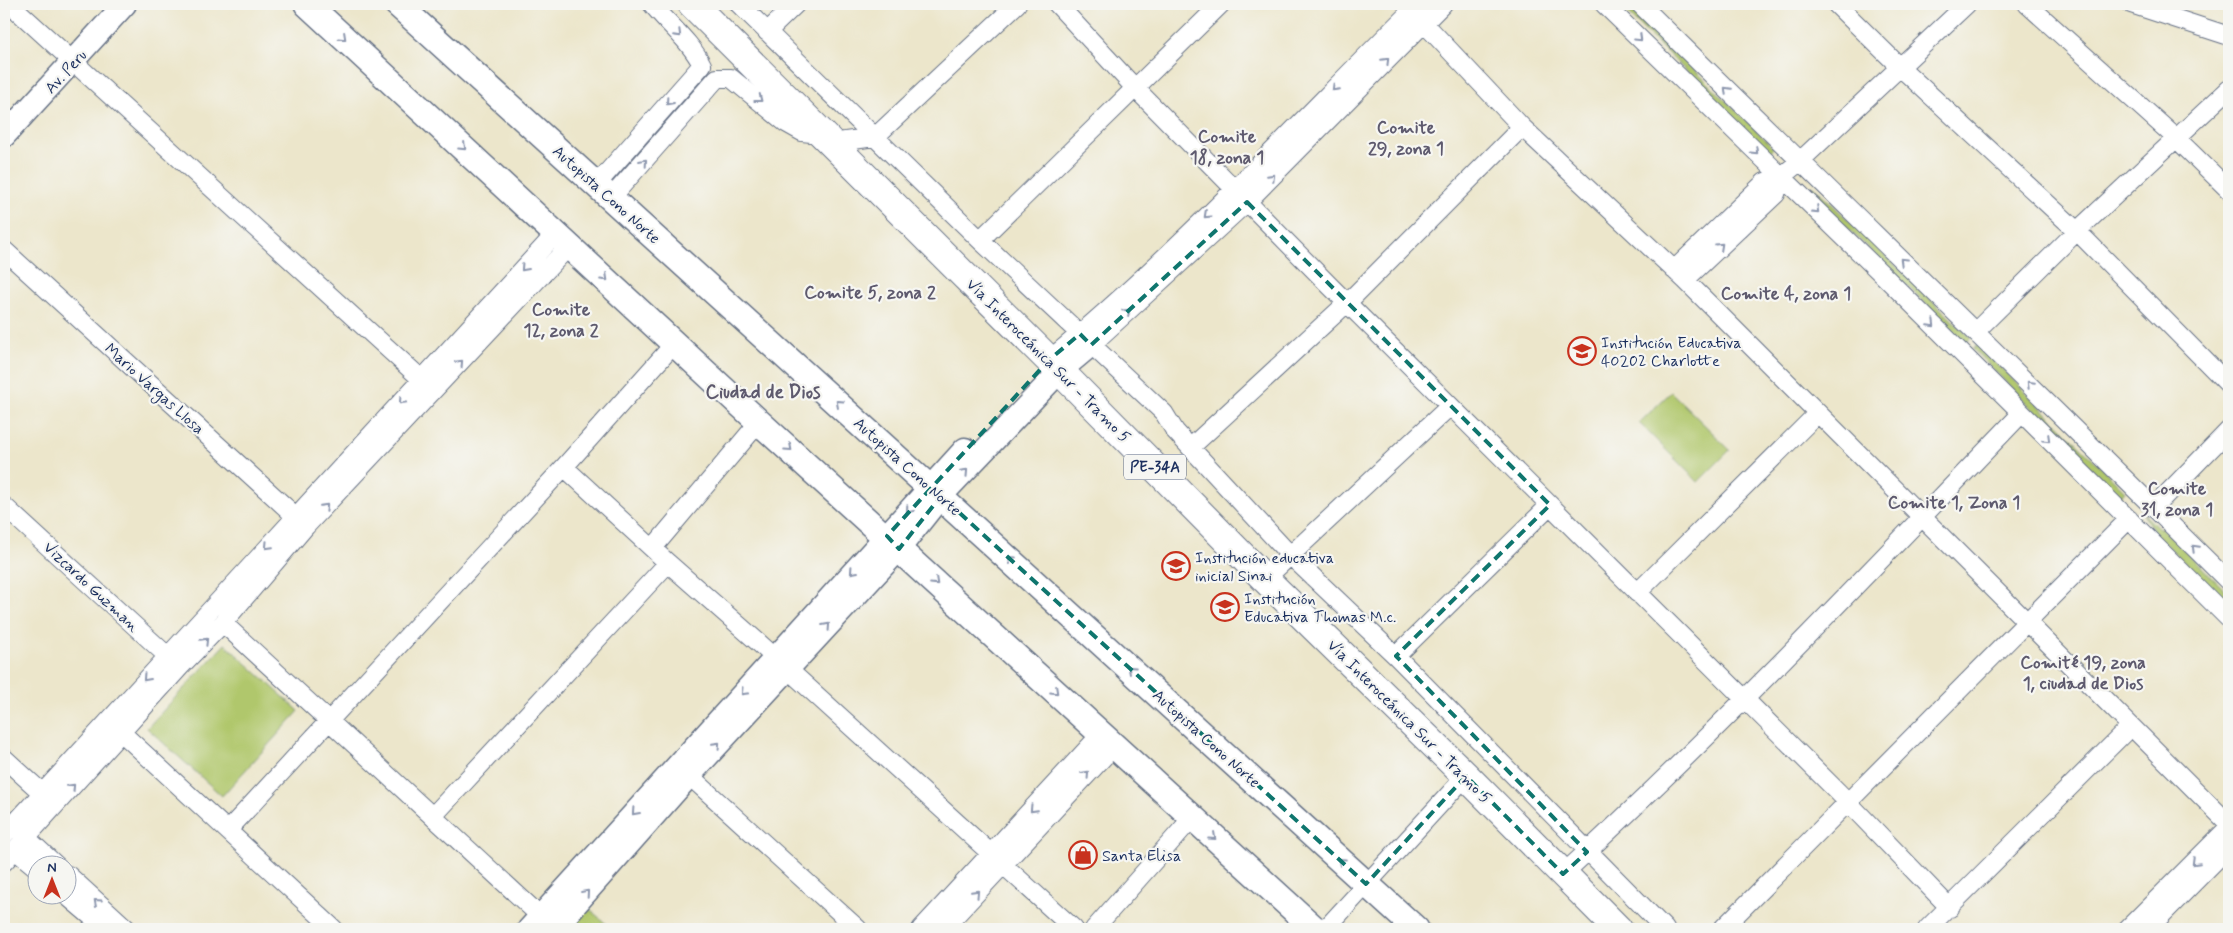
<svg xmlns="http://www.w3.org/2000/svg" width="2233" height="933" viewBox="0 0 2233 933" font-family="Mynerve,sans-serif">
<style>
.green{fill:#b0c76c;stroke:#667b65}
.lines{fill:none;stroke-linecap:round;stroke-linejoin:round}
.minor-casing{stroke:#646f84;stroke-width:20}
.tertiary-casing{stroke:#646f84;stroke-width:25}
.secondary-casing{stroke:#646f84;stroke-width:28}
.trunk-casing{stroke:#646f84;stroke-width:30}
.minor{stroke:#fff;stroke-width:18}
.tertiary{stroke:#fff;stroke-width:22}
.secondary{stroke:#fff;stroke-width:25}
.trunk{stroke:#fff;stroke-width:28}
.oneway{stroke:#8d97ae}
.marked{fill:none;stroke:#0f766e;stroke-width:4;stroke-dasharray:10 6;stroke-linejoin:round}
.labels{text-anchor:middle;stroke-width:4.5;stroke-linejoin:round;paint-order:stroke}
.shield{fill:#f6f6f2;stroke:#5d6b8a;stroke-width:1}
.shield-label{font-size:15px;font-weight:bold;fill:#1b2f5e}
.street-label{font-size:16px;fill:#1b2f5e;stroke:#f6f6f2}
.poi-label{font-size:16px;fill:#1b2f5e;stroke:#f6f6f2;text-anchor:start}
.neighbourhood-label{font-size:18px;font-weight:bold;fill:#5e5a6e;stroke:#f6f6f2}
.quarter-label{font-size:19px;font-weight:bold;fill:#5e5a6e;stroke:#f6f6f2}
</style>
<rect width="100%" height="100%" fill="#f6f6f2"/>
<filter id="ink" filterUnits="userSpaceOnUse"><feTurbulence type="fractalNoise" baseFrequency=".02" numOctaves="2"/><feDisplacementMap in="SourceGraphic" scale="10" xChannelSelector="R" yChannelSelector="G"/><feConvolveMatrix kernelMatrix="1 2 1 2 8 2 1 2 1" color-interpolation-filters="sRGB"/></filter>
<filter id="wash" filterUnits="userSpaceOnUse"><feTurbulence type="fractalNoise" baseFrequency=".0096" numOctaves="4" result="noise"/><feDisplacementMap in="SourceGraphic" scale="20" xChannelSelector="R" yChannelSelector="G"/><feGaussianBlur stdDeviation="1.12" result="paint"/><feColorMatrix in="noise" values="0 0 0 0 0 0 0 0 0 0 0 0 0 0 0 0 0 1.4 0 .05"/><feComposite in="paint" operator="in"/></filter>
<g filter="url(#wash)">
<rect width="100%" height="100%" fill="#ece6cb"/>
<!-- green -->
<path class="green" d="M1618,4H1628L1774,148L1769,153Z
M1813,186L1971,338L1966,343L1808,190Z
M1978,345L2125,491L2119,497L1973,349Z
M1671,392L1730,450L1698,482L1639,423Z
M2142,512L2159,529L2162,528L2229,594V606L2156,535Z
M225,644L299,711L222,796L147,728Z
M587,907L612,929H566Z"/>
</g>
<g filter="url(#ink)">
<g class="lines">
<defs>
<path id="minor" d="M10,4L429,386
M739,4L980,240L1164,413L1175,431L1290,555L1396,656L1665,929
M1057,4L1135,88L1330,286L1838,792L1950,908
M1406,4L1522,127L1685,280L2229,824
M1604,4L1886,278L2229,619
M1640,4C1836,197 2034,388 2229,582
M1836,4L1900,67L2077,231L2229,385
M2027,4L2176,138L2229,190
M2131,4L2229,36
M767,32L796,4
M831,143L875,137L1017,4
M596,185L702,65C691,42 668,24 652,4
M611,198L717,78H731L786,123L802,132L821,134
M980,240L1221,4
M4,250L304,524
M1674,270L1765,182L1781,177L1799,162L1967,4
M1685,280L1776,194L1781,177
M1976,331L2077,231L2229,89
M1091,345L1247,202L1443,4
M1049,360C1181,251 1297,124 1418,4
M1191,447L1348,302L1522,127
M564,467L668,563L759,643L1074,929
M4,506L174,662
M2154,507L2229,430
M653,548L759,422
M1265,579L1449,407
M1637,593L1818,413
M223,623L550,925
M1396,656L1550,505
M122,733L334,929
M4,758L51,801
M681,768L858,929
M433,816L668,563
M17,829L57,866
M228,830L564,467L675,343
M4,835L557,232
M15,850L38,869
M4,862L180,667L223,623L306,526L570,245
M1563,874C1722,728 1871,570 2021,414
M68,875L127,929
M67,896L106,929
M921,929L1101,734
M943,929L1114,746
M1094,929L1192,818
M1315,929L1329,925L1466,776
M1722,929L2129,519
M1927,929L2131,726
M2127,929L2229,827
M2148,929L2229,847"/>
<path id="tertiary" d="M4,136L125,4
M529,929L965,449
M554,929L690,775L899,549L941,496L1060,371L1091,345"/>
<path id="secondary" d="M307,4L759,422L1315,929
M397,4L1416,929"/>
<path id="trunk" d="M692,4L1049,360L1265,579L1466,776L1618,929"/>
</defs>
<!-- minor casing -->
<use href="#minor" class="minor-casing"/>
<!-- tertiary casing -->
<use href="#tertiary" class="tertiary-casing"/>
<!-- secondary casing -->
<use href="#secondary" class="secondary-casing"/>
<!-- trunk casing -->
<use href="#trunk" class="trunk-casing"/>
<!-- minor -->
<use href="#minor" class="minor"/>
<!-- tertiary -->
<use href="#tertiary" class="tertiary"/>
<!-- secondary -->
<use href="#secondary" class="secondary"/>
<!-- trunk -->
<use href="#trunk" class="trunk"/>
</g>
<!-- one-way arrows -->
<defs><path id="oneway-chevron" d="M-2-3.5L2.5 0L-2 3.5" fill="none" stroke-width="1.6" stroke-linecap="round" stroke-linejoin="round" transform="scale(1.25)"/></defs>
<g class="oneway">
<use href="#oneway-chevron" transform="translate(678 34) rotate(45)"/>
<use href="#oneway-chevron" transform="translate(343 37) rotate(43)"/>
<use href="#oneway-chevron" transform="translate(1639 38) rotate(44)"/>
<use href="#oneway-chevron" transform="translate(1386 61) rotate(-45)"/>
<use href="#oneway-chevron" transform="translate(1335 88) rotate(135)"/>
<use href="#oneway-chevron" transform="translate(1727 90) rotate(-135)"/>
<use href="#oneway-chevron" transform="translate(759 99) rotate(38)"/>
<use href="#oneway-chevron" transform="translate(669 102) rotate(131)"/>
<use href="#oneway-chevron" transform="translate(463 147) rotate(43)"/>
<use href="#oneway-chevron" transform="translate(1755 151) rotate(44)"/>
<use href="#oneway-chevron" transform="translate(644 162) rotate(-49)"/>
<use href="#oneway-chevron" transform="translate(1272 177) rotate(-45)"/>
<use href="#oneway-chevron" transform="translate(1816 210) rotate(44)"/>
<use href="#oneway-chevron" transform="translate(1207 215) rotate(137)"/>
<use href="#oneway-chevron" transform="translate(1720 246) rotate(-43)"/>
<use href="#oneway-chevron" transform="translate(1903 261) rotate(-136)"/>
<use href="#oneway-chevron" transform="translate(524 268) rotate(132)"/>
<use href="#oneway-chevron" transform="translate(605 278) rotate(43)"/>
<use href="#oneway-chevron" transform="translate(1127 312) rotate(-43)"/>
<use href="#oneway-chevron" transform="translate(1932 324) rotate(45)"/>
<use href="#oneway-chevron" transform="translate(460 363) rotate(-47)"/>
<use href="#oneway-chevron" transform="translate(2030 384) rotate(-135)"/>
<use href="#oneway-chevron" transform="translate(402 401) rotate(133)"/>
<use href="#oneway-chevron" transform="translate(839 403) rotate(-138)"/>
<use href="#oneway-chevron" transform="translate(2047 439) rotate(44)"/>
<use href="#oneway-chevron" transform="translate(789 448) rotate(42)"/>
<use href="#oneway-chevron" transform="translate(965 472) rotate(-47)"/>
<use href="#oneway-chevron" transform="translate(325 507) rotate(-46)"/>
<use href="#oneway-chevron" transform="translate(909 510) rotate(130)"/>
<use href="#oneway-chevron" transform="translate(268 546) rotate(133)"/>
<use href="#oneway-chevron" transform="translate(2195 548) rotate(-135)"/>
<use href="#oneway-chevron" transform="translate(1011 559) rotate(-138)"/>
<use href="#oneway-chevron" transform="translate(853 571) rotate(132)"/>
<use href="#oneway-chevron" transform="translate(935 582) rotate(43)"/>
<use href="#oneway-chevron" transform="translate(827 626) rotate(-48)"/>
<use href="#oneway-chevron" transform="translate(205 641) rotate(-46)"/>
<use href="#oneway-chevron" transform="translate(1131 669) rotate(-138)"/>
<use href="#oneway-chevron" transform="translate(146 678) rotate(132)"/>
<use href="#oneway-chevron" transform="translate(1055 691) rotate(43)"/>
<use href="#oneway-chevron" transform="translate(744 692) rotate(133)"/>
<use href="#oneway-chevron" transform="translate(717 745) rotate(-47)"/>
<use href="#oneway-chevron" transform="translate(1086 774) rotate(-48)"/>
<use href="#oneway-chevron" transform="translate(72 787) rotate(-47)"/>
<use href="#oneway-chevron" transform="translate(1033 809) rotate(133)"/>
<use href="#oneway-chevron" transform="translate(635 812) rotate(132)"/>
<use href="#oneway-chevron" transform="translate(1213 837) rotate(42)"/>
<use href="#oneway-chevron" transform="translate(1341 861) rotate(-138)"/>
<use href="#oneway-chevron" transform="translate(2195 862) rotate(135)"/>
<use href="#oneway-chevron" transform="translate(586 893) rotate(-49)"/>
<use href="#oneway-chevron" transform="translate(976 893) rotate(-47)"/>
<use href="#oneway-chevron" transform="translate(97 902) rotate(-138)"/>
</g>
</g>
<!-- marked area -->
<path class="marked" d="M1247,202L1550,505L1396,656L1587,852L1563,874L1466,776L1366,884L941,496L899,549L887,536L1049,360L1080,334L1091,345Z"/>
<!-- icons -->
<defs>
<symbol id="school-ring" viewBox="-11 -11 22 22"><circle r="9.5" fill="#f6f6f2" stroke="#c8321e" stroke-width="1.5"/><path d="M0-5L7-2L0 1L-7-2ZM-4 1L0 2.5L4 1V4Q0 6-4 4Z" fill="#c8321e"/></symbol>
<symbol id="shop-ring" viewBox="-11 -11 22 22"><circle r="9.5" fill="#f6f6f2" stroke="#c8321e" stroke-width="1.5"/><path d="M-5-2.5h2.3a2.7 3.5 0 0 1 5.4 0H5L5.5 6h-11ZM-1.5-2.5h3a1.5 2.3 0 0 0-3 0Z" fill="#c8321e"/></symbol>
</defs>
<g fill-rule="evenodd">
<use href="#school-ring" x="1566" y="335" width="32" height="32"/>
<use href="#school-ring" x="1160" y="550" width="32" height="32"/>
<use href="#school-ring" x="1209" y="591" width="32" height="32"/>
<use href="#shop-ring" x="1067" y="839" width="32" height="32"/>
</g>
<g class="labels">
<!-- shield labels -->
<rect class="shield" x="1124" y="454.5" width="62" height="25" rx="4"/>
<g class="shield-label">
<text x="1155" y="472">PE-34A</text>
</g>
<!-- street labels -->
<g class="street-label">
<text transform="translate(65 71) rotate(-47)" y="6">Av. Peru</text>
<text transform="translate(607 194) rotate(42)" y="6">Autopista Cono Norte</text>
<text transform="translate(1049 360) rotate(45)" y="6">Vía Interoceánica Sur - Tramo 5</text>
<text transform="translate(155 388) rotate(42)" y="6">Mario Vargas Llosa</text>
<text transform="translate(908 466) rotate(42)" y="6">Autopista Cono Norte</text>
<text transform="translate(92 586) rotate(43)" y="6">Vizcardo Guzman</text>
<text transform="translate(1410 721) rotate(45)" y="6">Vía Interoceánica Sur - Tramo 5</text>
<text transform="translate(1207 738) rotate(42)" y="6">Autopista Cono Norte</text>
</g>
<!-- poi labels -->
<g class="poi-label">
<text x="1601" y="348">Institución Educativa<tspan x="1601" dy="18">40202 Charlotte</tspan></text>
<text x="1195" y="563">Institución educativa<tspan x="1195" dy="18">inicial Sinai</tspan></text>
<text x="1244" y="604">Institución<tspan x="1244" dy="18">Educativa Thomas M.c.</tspan></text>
<text x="1102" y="861">Santa Elisa</text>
</g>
<!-- neighbourhood labels -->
<g class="neighbourhood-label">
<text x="1406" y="133">Comite<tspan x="1406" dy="21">29, zona 1</tspan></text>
<text x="1227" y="142">Comite<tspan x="1227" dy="21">18, zona 1</tspan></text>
<text x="870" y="298">Comite 5, zona 2</text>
<text x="1786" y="299">Comite 4, zona 1</text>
<text x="561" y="315">Comite<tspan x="561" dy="21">12, zona 2</tspan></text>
<text x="2177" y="494">Comite<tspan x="2177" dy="21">31, zona 1</tspan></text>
<text x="1954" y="508">Comite 1, Zona 1</text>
<text x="2083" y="668">Comité 19, zona<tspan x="2083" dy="21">1, ciudad de Dios</tspan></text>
</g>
<!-- quarter labels -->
<g class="quarter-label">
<text x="763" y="398">Ciudad de Dios</text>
</g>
</g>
<!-- margin -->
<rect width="2233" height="933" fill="none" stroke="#f6f6f2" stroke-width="20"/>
<!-- north arrow -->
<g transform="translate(52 880)"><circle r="24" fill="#f6f6f2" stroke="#9ea6b7"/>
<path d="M0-4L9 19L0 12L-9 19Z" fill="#c8321e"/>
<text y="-8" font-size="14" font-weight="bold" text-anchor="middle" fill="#1b2f5e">N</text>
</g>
</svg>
